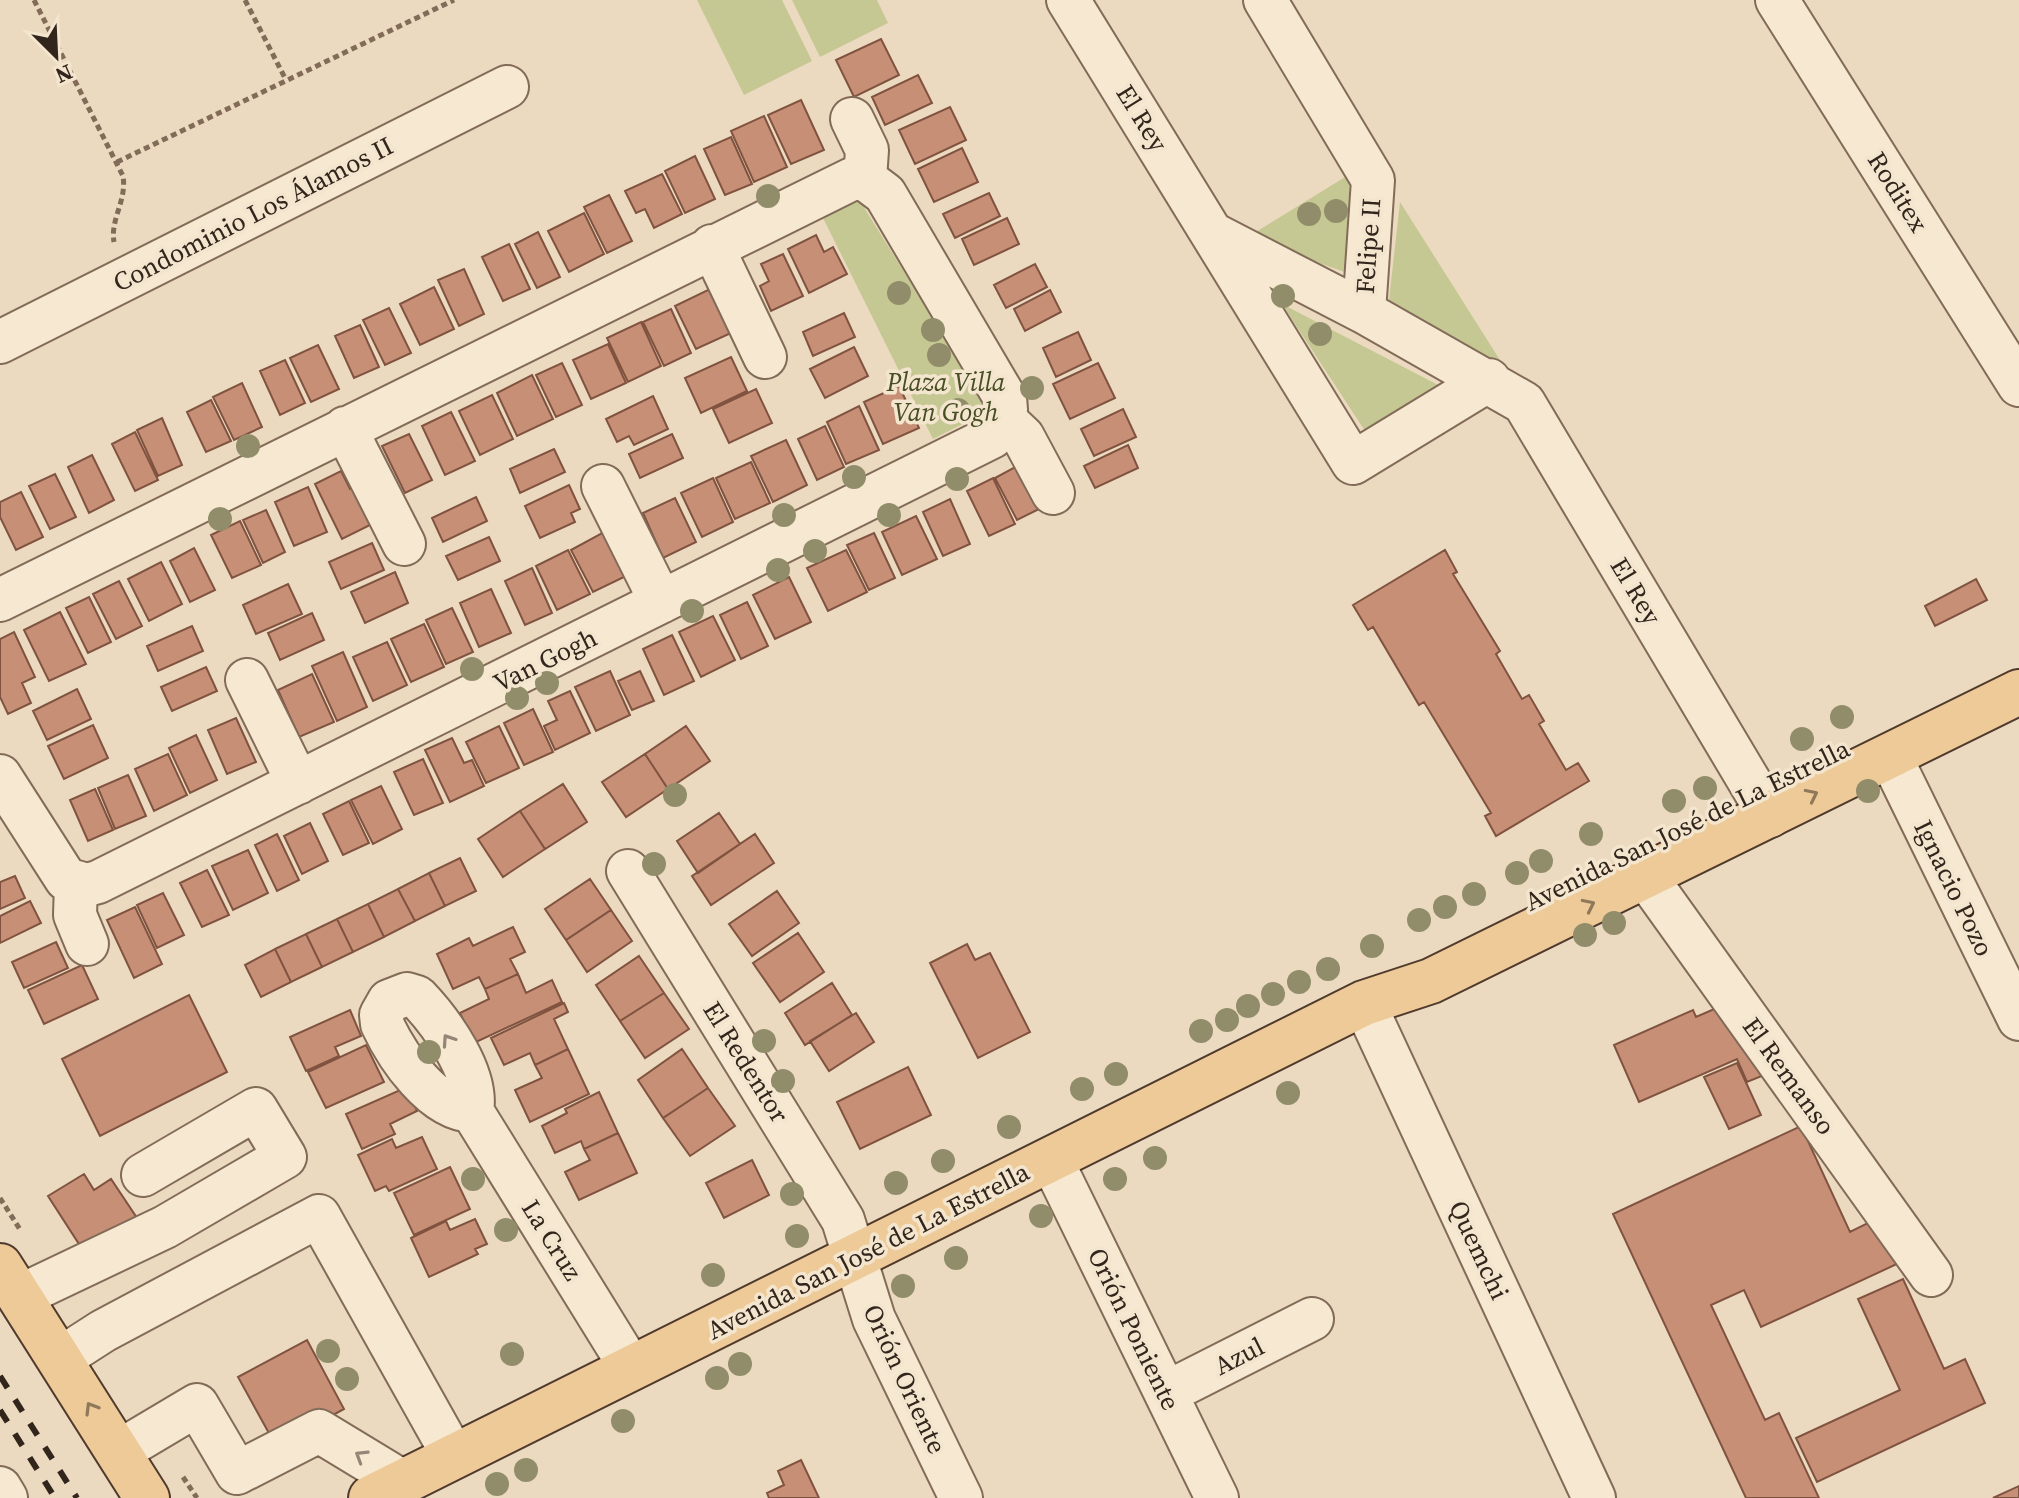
<svg xmlns="http://www.w3.org/2000/svg" width="2019" height="1498" viewBox="0 0 2019 1498" font-family="'Source Serif 4',serif">
<style>
.green{fill:#c6c894}
.building{fill:#c79076;stroke:#805340;stroke-width:2}
.lines{fill:none;stroke-linecap:round;stroke-linejoin:round}
.minor-casing{stroke:#826b58;stroke-width:46}
.major-casing{stroke:#503a2d;stroke-width:48}
.path{stroke:#826b58;stroke-width:5;stroke-dasharray:6 4;stroke-linecap:butt}
.minor{stroke:#f6e8d1;stroke-width:42}
.major{stroke:#edca97;stroke-width:44}
.rail{stroke:#32251c;stroke-width:6;stroke-dasharray:14 14;stroke-linecap:butt}
.tree{fill:#918d6a}
.oneway{stroke:#90785a}
.oneway2{stroke:#948676}
.labels{text-anchor:middle;stroke-width:7;stroke-linejoin:round;paint-order:stroke}
.street-label{font-size:26px;fill:#32251c;stroke:#f3e5ce}
.park-label{font-size:26px;font-style:italic;fill:#474e24;stroke:#f3e5ce}
</style>
<rect width="100%" height="100%" fill="#ebdabf"/>
<!-- green -->
<path class="green" d="M697,0H782L812,61L744,95Z
M792,0H877L888,23L820,57Z
M1350,174L1345,272L1246,238Z
M860,201L990,410L933,439L822,216Z
M1400,202L1512,379L1387,318Z
M1282,304L1442,387L1365,431Z"/>
<!-- building -->
<path class="building" d="M881,39L899,75L854,97L836,60Z
M918,75L932,103L885,125L872,97Z
M801,100L824,150L791,164L768,115Z
M950,107L966,140L915,164L899,130Z
M764,116L787,167L754,182L731,131Z
M731,137L752,184L725,195L704,149Z
M962,148L978,182L934,202L918,169Z
M695,156L715,199L685,213L665,171Z
M662,174L682,214L654,228L645,209L636,213L625,191Z
M989,193L1000,216L955,238L943,214Z
M609,195L632,241L607,253L584,207Z
M584,213L604,254L569,272L548,231Z
M1007,218L1019,244L974,265L962,239Z
M538,232L560,277L537,288L515,244Z
M816,235L824,252L833,247L847,274L809,293L788,249Z
M509,244L530,289L503,301L482,257Z
M783,254L803,296L771,311L760,286L769,281L761,264Z
M1035,264L1047,287L1006,308L994,285Z
M464,269L484,314L459,326L438,280Z
M434,287L454,329L420,345L400,304Z
M710,289L731,333L696,349L675,306Z
M1050,290L1061,312L1025,331L1014,309Z
M389,308L411,353L385,365L363,320Z
M671,309L691,353L664,366L643,322Z
M844,313L855,337L813,356L803,332Z
M641,322L661,366L628,382L607,338Z
M360,325L379,367L354,378L335,336Z
M1078,332L1091,360L1056,377L1043,348Z
M608,344L626,383L591,399L573,360Z
M318,345L339,389L311,402L290,358Z
M854,347L868,376L825,398L810,369Z
M731,357L747,391L701,413L685,378Z
M285,360L305,403L280,415L260,371Z
M562,363L582,405L556,417L536,375Z
M1098,363L1115,398L1070,419L1053,384Z
M532,375L553,419L517,436L497,393Z
M242,383L262,427L234,440L213,397Z
M899,386L919,428L883,444L864,402Z
M756,389L772,423L729,443L713,409Z
M492,395L513,439L480,455L459,411Z
M653,396L668,429L634,445L629,436L617,442L606,419Z
M211,400L231,441L206,452L187,412Z
M859,406L879,450L846,464L827,422Z
M1123,409L1136,437L1094,456L1081,429Z
M451,412L475,461L445,475L422,426Z
M162,418L182,465L158,476L137,430Z
M825,426L844,467L817,480L798,439Z
M135,432L158,480L135,491L112,444Z
M409,434L432,480L405,493L382,446Z
M672,434L683,458L640,478L629,454Z
M786,440L807,485L773,502L751,456Z
M1128,445L1138,468L1095,488L1084,466Z
M554,449L565,472L520,493L510,469Z
M92,455L114,500L89,513L68,467Z
M751,462L770,503L735,519L716,478Z
M1019,465L1041,508L1017,520L995,478Z
M341,471L350,489L360,484L378,521L342,539L315,484Z
M55,474L76,517L50,529L29,486Z
M713,478L733,522L702,537L681,493Z
M993,478L1015,524L989,536L967,491Z
M569,485L580,509L571,513L575,522L540,538L525,506Z
M308,487L327,532L294,546L275,502Z
M21,492L43,537L16,550L0,517V502Z
M476,497L487,521L443,542L432,518Z
M675,498L696,542L663,558L643,513Z
M950,499L970,544L943,556L923,512Z
M266,510L285,552L263,563L243,520Z
M916,516L937,559L902,575L882,532Z
M240,521L261,565L232,578L211,535Z
M604,532L626,576L593,592L571,550Z
M874,533L895,578L869,590L847,545Z
M489,537L500,561L458,580L446,556Z
M372,543L384,570L341,589L329,562Z
M194,548L215,590L190,602L170,561Z
M568,550L590,594L557,610L536,566Z
M846,550L867,592L828,611L807,568Z
M1445,550L1457,572L1453,574L1500,651L1496,654L1522,699L1529,695L1544,721L1539,724L1566,770L1578,763L1589,781L1496,836L1485,816L1491,813L1424,702L1419,705L1373,627L1368,630L1353,605Z
M161,562L182,604L149,621L128,579Z
M532,568L552,613L525,625L505,581Z
M395,572L408,603L365,623L351,592Z
M789,577L811,622L775,639L753,595Z
M1976,579L1987,600L1935,626L1925,606Z
M119,581L142,626L116,639L93,594Z
M288,584L302,614L256,634L243,605Z
M491,589L511,633L479,647L460,603Z
M89,597L111,642L88,653L66,608Z
M747,602L768,646L741,659L720,615Z
M452,608L473,652L446,664L426,620Z
M60,612L86,664L49,681L24,630Z
M312,613L324,640L280,660L268,633Z
M713,616L735,660L701,677L679,632Z
M424,624L444,667L411,682L391,639Z
M192,626L203,651L158,671L147,646Z
M14,632L35,677L22,683L31,703L8,714L0,697V639Z
M672,635L694,681L664,695L643,649Z
M387,642L407,685L373,701L353,657Z
M343,652L367,707L337,721L312,666Z
M206,667L217,691L172,711L161,687Z
M610,671L630,715L596,731L575,687Z
M640,671L654,701L632,710L618,681Z
M312,674L334,722L299,737L278,690Z
M77,689L91,719L47,740L33,711Z
M570,691L590,733L555,750L544,726L557,720L548,701Z
M533,709L553,752L524,765L504,723Z
M236,718L256,762L227,774L208,730Z
M93,725L108,758L64,779L48,746Z
M499,726L519,768L486,783L466,742Z
M686,726L710,761L668,789L645,754Z
M196,735L217,780L190,793L169,748Z
M452,738L464,763L472,760L484,786L450,802L425,750Z
M168,754L187,795L154,811L135,769Z
M645,754L668,789L626,817L602,782Z
M423,759L443,803L414,815L394,772Z
M128,775L146,816L115,829L98,788Z
M563,784L587,822L545,849L520,811Z
M381,786L402,829L373,844L351,800Z
M95,789L113,830L88,841L70,800Z
M349,801L369,843L343,855L323,814Z
M520,811L545,849L503,877L478,839Z
M719,813L740,844L698,873L677,841Z
M310,823L328,861L302,874L284,836Z
M277,834L299,880L277,891L255,845Z
M755,834L774,863L711,905L692,876Z
M248,850L268,893L233,910L212,866Z
M460,858L476,891L445,906L429,873Z
M207,870L229,915L202,927L180,883Z
M429,873L445,906L415,921L398,889Z
M15,876L25,898L0,909V882Z
M590,879L611,910L566,940L545,909Z
M398,889L415,921L384,937L368,904Z
M777,891L799,923L752,956L729,924Z
M163,893L184,935L157,948L137,905Z
M30,901L41,923L0,943V916Z
M368,904L384,937L353,952L337,919Z
M135,907L162,964L134,978L107,920Z
M611,910L632,941L587,972L566,940Z
M337,919L353,952L322,967L306,934Z
M513,927L525,952L510,959L518,974L485,989L479,977L453,989L437,954L469,938L473,946Z
M798,933L824,972L780,1002L753,963Z
M306,934L322,967L291,982L275,949Z
M56,942L68,968L24,988L12,962Z
M967,944L975,960L990,953L1030,1032L978,1058L930,963Z
M275,949L291,982L261,997L245,965Z
M639,956L664,993L620,1021L596,985Z
M82,965L98,999L44,1024L28,990Z
M518,974L526,993L552,980L562,1002L474,1043L460,1013L489,999L485,989Z
M832,983L852,1015L805,1045L785,1013Z
M664,993L689,1029L645,1058L620,1021Z
M189,995L227,1072L100,1136L62,1059Z
M564,1003L568,1012L554,1019L568,1049L535,1065L530,1053L504,1065L491,1038Z
M1728,1003L1769,1073L1747,1082L1737,1059L1639,1102L1614,1045L1693,1010L1696,1017Z
M350,1010L361,1036L335,1047L339,1056L306,1071L290,1037Z
M856,1013L874,1042L829,1071L810,1041Z
M366,1045L384,1082L326,1108L308,1072Z
M568,1049L589,1094L530,1122L515,1090L542,1078L535,1065Z
M682,1049L708,1088L663,1118L638,1080Z
M1737,1063L1761,1115L1729,1129L1704,1077Z
M908,1067L931,1115L860,1149L837,1102Z
M407,1087L417,1111L390,1124L395,1134L362,1149L346,1114Z
M708,1088L735,1126L690,1156L663,1118Z
M599,1092L618,1133L584,1149L581,1141L555,1153L542,1126L567,1113L565,1109Z
M1801,1126L1850,1232L1878,1218L1899,1263L1761,1327L1744,1290L1711,1305L1765,1420L1779,1413L1819,1498H1746L1613,1214Z
M618,1133L637,1173L579,1200L565,1172L590,1160L584,1149Z
M422,1137L437,1169L389,1191L386,1186L375,1191L358,1155L392,1139L396,1148Z
M752,1160L769,1195L724,1218L706,1183Z
M450,1167L470,1209L414,1235L394,1193Z
M84,1174L94,1190L111,1179L141,1224L88,1258L48,1196Z
M475,1219L487,1244L475,1249L478,1254L429,1277L411,1238L446,1221L450,1230Z
M1903,1279L1944,1369L1965,1359L1985,1403L1817,1482L1796,1438L1900,1390L1858,1299Z
M307,1340L344,1409L276,1446L238,1377Z
M801,1460L819,1498H769L767,1493L784,1485L778,1471Z
M2019,1486V1498H1993Z"/>
<g class="lines">
<defs>
<path id="minor" d="M1068,0L1353,463L1489,380
M1265,0L1373,180L1364,312
M1777,0L2019,385
M852,119L867,150L865,179
M1215,235L1364,312L1524,403L1770,816
M712,246L765,357
M0,342L507,87
M1005,420L1023,437L1053,493
M345,428L404,544
M603,486L661,602
M0,600L852,179H865L885,194L1004,396C1009,414 1005,424 992,437L98,882L87,885L66,879L0,776
M247,680L298,783
M1890,756L2019,1019
M628,871L843,1220L874,1319L961,1498
M1646,877L1931,1275
M76,884L75,915L87,944
M1364,1003L1594,1498
M472,1111C433,1109 398,1058 382,1024L381,1015L389,1001L407,994L417,997C442,1023 479,1075 472,1111L631,1368
M1051,1159L1217,1498
M20,1296L165,1227L285,1157L256,1109L143,1175
M61,1358L103,1331L319,1216L454,1457
M1166,1393L1312,1319
M118,1452L197,1405L237,1473L319,1431L403,1482
M0,1488L6,1498"/>
<path id="major" d="M0,1266L147,1498
M371,1498L1364,1003L1431,981L2019,692"/>
</defs>
<!-- minor casing -->
<use href="#minor" class="minor-casing"/>
<!-- major casing -->
<use href="#major" class="major-casing"/>
<!-- path -->
<path class="path" d="M34,0L123,176C127,201 110,219 114,242
M245,0L286,80
M117,162L454,0
M0,1198L21,1231
M183,1477L197,1498"/>
<!-- minor -->
<use href="#minor" class="minor"/>
<!-- major -->
<use href="#major" class="major"/>
<!-- rail -->
<path class="rail" d="M0,1376L77,1498
M0,1410L55,1498"/>
</g>
<!-- trees -->
<g class="tree">
<circle cx="768" cy="196" r="12"/>
<circle cx="1336" cy="211" r="12"/>
<circle cx="1309" cy="214" r="12"/>
<circle cx="899" cy="293" r="12"/>
<circle cx="1283" cy="296" r="12"/>
<circle cx="933" cy="330" r="12"/>
<circle cx="1320" cy="334" r="12"/>
<circle cx="939" cy="355" r="12"/>
<circle cx="1032" cy="388" r="12"/>
<circle cx="958" cy="410" r="12"/>
<circle cx="248" cy="446" r="12"/>
<circle cx="854" cy="477" r="12"/>
<circle cx="957" cy="479" r="12"/>
<circle cx="784" cy="515" r="12"/>
<circle cx="889" cy="515" r="12"/>
<circle cx="220" cy="519" r="12"/>
<circle cx="815" cy="551" r="12"/>
<circle cx="778" cy="570" r="12"/>
<circle cx="692" cy="611" r="12"/>
<circle cx="472" cy="669" r="12"/>
<circle cx="547" cy="683" r="12"/>
<circle cx="517" cy="698" r="12"/>
<circle cx="1842" cy="717" r="12"/>
<circle cx="1802" cy="739" r="12"/>
<circle cx="1705" cy="788" r="12"/>
<circle cx="1868" cy="791" r="12"/>
<circle cx="675" cy="795" r="12"/>
<circle cx="1674" cy="801" r="12"/>
<circle cx="1591" cy="834" r="12"/>
<circle cx="1541" cy="861" r="12"/>
<circle cx="654" cy="864" r="12"/>
<circle cx="1517" cy="873" r="12"/>
<circle cx="1474" cy="894" r="12"/>
<circle cx="1445" cy="907" r="12"/>
<circle cx="1419" cy="920" r="12"/>
<circle cx="1614" cy="923" r="12"/>
<circle cx="1585" cy="935" r="12"/>
<circle cx="1372" cy="946" r="12"/>
<circle cx="1328" cy="969" r="12"/>
<circle cx="1299" cy="982" r="12"/>
<circle cx="1273" cy="994" r="12"/>
<circle cx="1248" cy="1006" r="12"/>
<circle cx="1227" cy="1020" r="12"/>
<circle cx="1201" cy="1031" r="12"/>
<circle cx="764" cy="1041" r="12"/>
<circle cx="429" cy="1052" r="12"/>
<circle cx="1116" cy="1074" r="12"/>
<circle cx="783" cy="1081" r="12"/>
<circle cx="1082" cy="1089" r="12"/>
<circle cx="1288" cy="1093" r="12"/>
<circle cx="1009" cy="1127" r="12"/>
<circle cx="1155" cy="1158" r="12"/>
<circle cx="943" cy="1161" r="12"/>
<circle cx="473" cy="1179" r="12"/>
<circle cx="1115" cy="1179" r="12"/>
<circle cx="896" cy="1183" r="12"/>
<circle cx="792" cy="1194" r="12"/>
<circle cx="1041" cy="1216" r="12"/>
<circle cx="506" cy="1230" r="12"/>
<circle cx="797" cy="1236" r="12"/>
<circle cx="956" cy="1258" r="12"/>
<circle cx="713" cy="1275" r="12"/>
<circle cx="903" cy="1286" r="12"/>
<circle cx="328" cy="1351" r="12"/>
<circle cx="512" cy="1354" r="12"/>
<circle cx="740" cy="1364" r="12"/>
<circle cx="717" cy="1378" r="12"/>
<circle cx="347" cy="1379" r="12"/>
<circle cx="623" cy="1421" r="12"/>
<circle cx="526" cy="1470" r="12"/>
<circle cx="497" cy="1484" r="12"/>
</g>
<!-- one-way arrows -->
<defs><path id="oneway-chevron" d="M-2-3.5L2.5 0L-2 3.5" fill="none" stroke-width="1.6" stroke-linecap="round" stroke-linejoin="round" transform="scale(2)"/></defs>
<g class="oneway">
<use href="#oneway-chevron" transform="translate(1812 795) rotate(-26)"/>
<use href="#oneway-chevron" transform="translate(1589 905) rotate(-26)"/>
<use href="#oneway-chevron" transform="translate(91 1408) rotate(-121)"/>
</g>
<g class="oneway2">
<use href="#oneway-chevron" transform="translate(448 1040) rotate(-124)"/>
<use href="#oneway-chevron" transform="translate(361 1456) rotate(-148)"/>
</g>
<g class="labels">
<!-- street labels -->
<g class="street-label">
<text transform="translate(1142 118) rotate(58)" y="9">El Rey</text>
<text transform="translate(1898 192) rotate(58)" y="9">Roditex</text>
<text transform="translate(253 214) rotate(-27)" y="9">Condominio Los Álamos II</text>
<text transform="translate(1368 246) rotate(-86)" y="9">Felipe II</text>
<text transform="translate(1636 591) rotate(59)" y="9">El Rey</text>
<text transform="translate(545 660) rotate(-26)" y="9">Van Gogh</text>
<text transform="translate(1687 825) rotate(-26)" y="9">Avenida San José de La Estrella</text>
<text transform="translate(1954 888) rotate(64)" y="9">Ignacio Pozo</text>
<text transform="translate(746 1062) rotate(58)" y="9">El Redentor</text>
<text transform="translate(1789 1076) rotate(54)" y="9">El Remanso</text>
<text transform="translate(552 1240) rotate(58)" y="9">La Cruz</text>
<text transform="translate(1479 1250) rotate(65)" y="9">Quemchi</text>
<text transform="translate(868 1251) rotate(-27)" y="9">Avenida San José de La Estrella</text>
<text transform="translate(1134 1329) rotate(64)" y="9">Orión Poniente</text>
<text transform="translate(1239 1356) rotate(-27)" y="9">Azul</text>
<text transform="translate(905 1379) rotate(65)" y="9">Orión Oriente</text>
</g>
<!-- park labels -->
<g class="park-label">
<text x="946" y="391">Plaza Villa<tspan x="946" dy="30">Van Gogh</tspan></text>
</g>
</g>
<!-- north arrow -->
<g transform="translate(56 56) rotate(156)" stroke="#f3e5ce" stroke-width="6" paint-order="stroke">
<path d="M0-6L14 30L0 20L-14 30Z" fill="#32251c"/>
<text y="-12" font-size="22" font-weight="bold" text-anchor="middle" fill="#32251c">N</text>
</g>
</svg>
